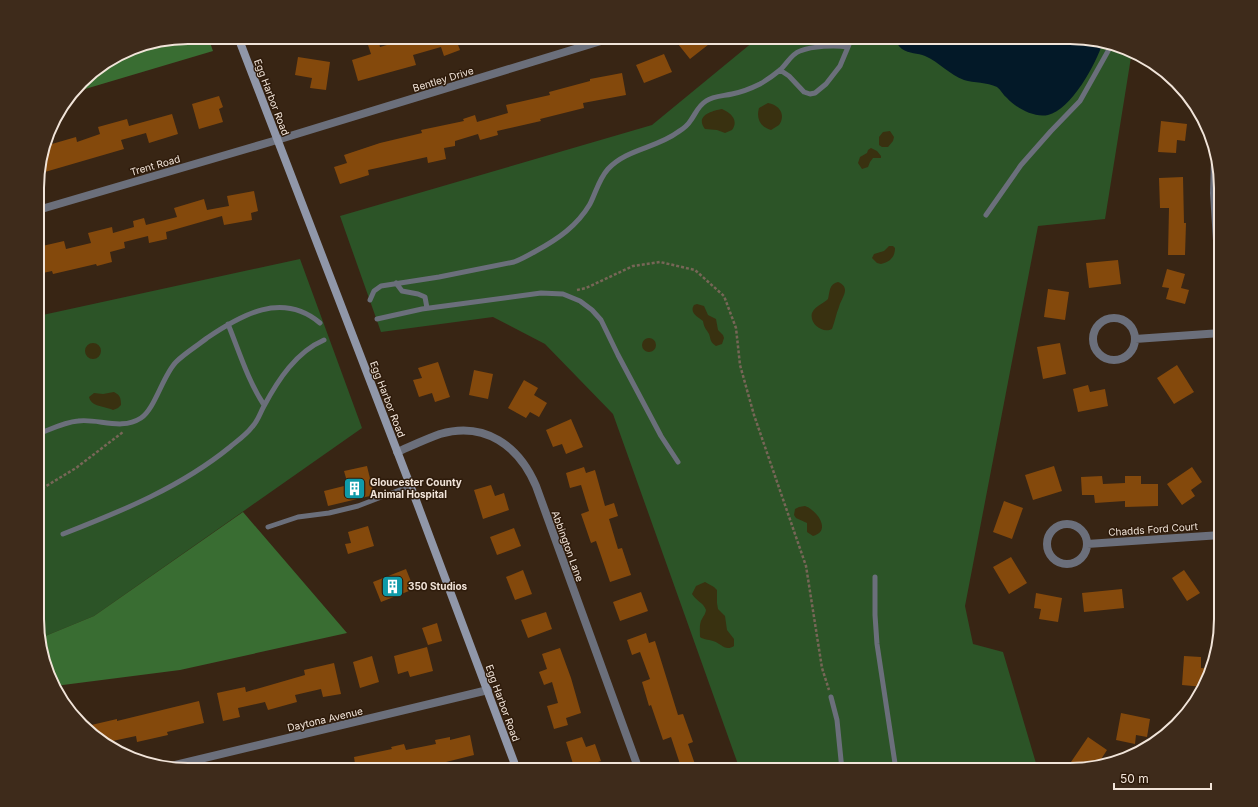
<svg xmlns="http://www.w3.org/2000/svg" width="1258" height="807" viewBox="0 0 1258 807" font-family="Inter,sans-serif">
<style>
.green{fill:#2c5427}
.forest{fill:#396d32}
.sand{fill:#393110}
.water{fill:#031928}
.building{fill:#84490c}
.lines{fill:none;stroke-linecap:round;stroke-linejoin:round}
.path{stroke:#776657;stroke-width:2.5;stroke-dasharray:3 2;stroke-linecap:butt}
.service{stroke:#6b6f7b;stroke-width:5}
.minor{stroke:#6b6f7b;stroke-width:8}
.secondary{stroke:#9097a9;stroke-width:8}
.labels{text-anchor:middle;stroke-width:3;stroke-linejoin:round;paint-order:stroke}
.street-label{font-size:10px;fill:#f1e4d9;stroke:#2e1b0b}
.poi-label{font-size:10px;font-weight:bold;fill:#f1e4d9;stroke:#2e1b0b;text-anchor:start}
.rim{fill:none;stroke:#f1e4d9;stroke-width:2}
</style>
<rect width="100%" height="100%" fill="#382514"/>
<!-- green -->
<path class="green" d="M759,37H1070L1118,45L1132,51L1105,219L1038,226L965,606L973,644L1003,652L1038,770H740L613,414L545,344L493,317L381,332L340,216L652,125Z
M300,259L362,428L94,616L38,639V316Z"/>
<!-- forest -->
<path class="forest" d="M188,37H208L213,51L75,92L88,75L130,48Z
M243,512L347,633L180,670L55,686L38,639L94,616Z"/>
<!-- sand -->
<path class="sand" d="M768,103C780,105 786,115 779,125L771,130C760,127 756,118 759,108Z
M722,109C731,113 739,120 732,130L725,133L717,130L705,129C695,116 711,111 722,109Z
M890,131L894,137L893,141L888,147H882L879,145V137L883,132Z
M871,148L877,151L881,156V158H873L870,162L868,167L862,169L858,163L860,157L867,153L868,150Z
M889,246H893L895,248C895,257 890,262 881,264L877,263L872,258L874,254L884,251Z
M838,282C852,288 841,298 839,307C836,314 835,321 832,329C823,334 809,324 812,313C815,306 823,304 828,299C830,291 829,284 838,282Z
M697,304L704,306L708,315L716,319L718,330L723,335L724,338L722,344L716,346C710,342 711,340 709,334C706,329 704,328 703,321C698,317 689,313 694,305Z
M642 345a7 7 0 1 1 14 0a7 7 0 1 1-14 0Z
M85 351a8 8 0 1 1 16 0a8 8 0 1 1-16 0Z
M114,392C120,395 121,398 121,405L118,408L113,410C105,406 91,407 89,397L94,393L103,394Z
M805,506C817,510 832,531 813,536L807,532V523L796,518L794,515L795,509L799,507Z
M705,582L714,587L717,590V603L718,609L725,616L727,630L734,639V646C725,652 721,643 713,641C708,639 704,640 700,637C700,632 699,623 702,619C704,615 705,615 706,610C703,602 696,601 692,594L696,586Z"/>
<!-- water -->
<path class="water" d="M894,37H1070L1103,42C1096,64 1071,110 1048,115C1034,118 1016,108 1007,98C1003,95 1001,90 997,87C987,82 974,83 964,80C950,75 939,62 925,56C918,53 909,54 902,49C898,46 896,42 894,37Z"/>
<!-- building -->
<path class="building" d="M414,37H465V40L457,42L460,50L444,56L441,47L413,55L416,65L358,81L352,60L371,54L368,45L379,42L380,47Z
M687,37H718L690,59L678,44Z
M664,54L672,72L644,83L636,65Z
M298,57L330,62L326,90L310,88L312,78L295,75Z
M622,73L626,95L583,103L584,108L540,119L541,121L497,131L498,135L480,140L478,134L455,141V146L444,148L446,159L428,163L427,157L368,170L369,175L340,184L334,167L347,163L344,155L380,143L422,133L421,130L464,121L463,119L475,115L477,122L508,113L506,105L550,95L549,92L590,81V79Z
M219,96L223,107L219,109L223,122L199,129L192,104Z
M172,114L178,134L149,143L146,133L121,140L124,149L38,174V168L45,146L76,137L77,142L100,134L98,127L127,119L129,126Z
M1161,121L1187,124L1185,141L1177,140L1176,153L1158,152Z
M1183,177L1184,223H1186L1185,255H1168L1169,208H1160L1159,178Z
M254,191L258,211L251,213L252,220L224,225L222,216L166,232L167,239L149,243L148,236L124,242L125,248L110,252L112,262L97,266L96,264L53,274L52,271L38,274V247L64,241L66,249L91,243L88,233L112,227L113,233L134,227L133,221L144,218L146,225L177,217L174,208L204,199L207,210L229,206L227,196Z
M1118,260L1121,284L1089,288L1086,263Z
M1167,269L1185,274L1181,288L1189,290L1185,304L1166,299L1169,288L1162,287Z
M1048,289L1069,292L1065,320L1044,317Z
M1060,343L1066,374L1043,379L1037,347Z
M438,362L450,397L435,402L432,393L419,397L413,380L422,378L418,368Z
M1177,365L1194,392L1174,404L1157,378Z
M474,370L493,374L488,399L469,395Z
M524,380L538,388L534,395L547,403L539,417L530,412L526,418L508,408Z
M1088,385L1090,392L1105,389L1108,406L1078,412L1073,389Z
M571,419L583,447L566,454L562,444L553,447L546,430Z
M367,466L374,495L328,506L324,491L348,485L344,471Z
M1054,466L1062,491L1033,500L1025,475Z
M584,467L586,473L595,470L605,506L614,503L618,516L609,519L618,549L622,548L631,575L610,582L596,541L591,543L581,514L589,511L581,485L570,488L566,473Z
M1192,467L1202,482L1191,490L1195,496L1182,505L1167,484Z
M1102,476L1103,484L1125,483V476H1141V484H1158V506L1125,507V501L1095,503L1094,495H1082L1081,477Z
M491,485L495,496L504,493L509,510L483,519L474,490Z
M1004,501L1023,508L1012,539L993,532Z
M368,526L374,546L348,554L345,544L351,543L348,532Z
M514,528L521,546L497,555L490,537Z
M1011,557L1027,583L1009,594L993,567Z
M406,569L414,589L381,602L373,582Z
M523,570L532,594L515,600L506,577Z
M1184,570L1200,593L1187,601L1172,578Z
M1122,589L1124,608L1084,612L1082,593Z
M641,592L648,611L620,621L613,602Z
M1036,593L1062,598L1058,622L1039,619L1041,609L1034,608Z
M546,612L552,629L528,638L521,620Z
M437,623L442,641L428,645L422,628Z
M646,633L649,643L655,641L678,715L683,714L693,742L688,744L697,770H682L671,737L663,740L651,705L649,706L642,682L650,679L640,652L632,655L627,640Z
M427,647L433,671L410,677L408,671L398,674L394,656Z
M560,648L571,678L581,713L566,718L568,725L554,729L547,706L558,703L552,682L544,685L539,672L547,669L542,654Z
M372,656L379,682L360,688L353,662Z
M1184,656L1201,657V668L1212,669L1204,687L1182,685Z
M334,663L341,694L323,697L321,689L295,695L297,702L268,710L265,702L238,708L240,717L223,721L217,693L245,687L246,692L305,675L304,670Z
M199,701L204,723L167,732L168,735L137,742L136,736L103,743L87,726L117,719V721Z
M1121,713L1150,719L1147,737L1136,735L1135,744L1116,740Z
M470,735L474,755L426,767V770H356L354,757L392,749L391,747L404,744L406,750L436,744L435,740L450,737V740Z
M582,737L586,747L595,744L601,761L575,770L566,742Z
M1088,737L1107,750L1098,764L1081,769L1071,762Z"/>
<g class="lines">
<!-- path -->
<path class="path" d="M577,290L586,288L633,266L660,262L695,270L724,296L736,328L740,365L754,415L806,566L822,668L829,690
M38,491L76,468L123,432"/>
<!-- service -->
<path class="service" d="M780,70L789,76L804,92L810,94L815,93L826,84L840,66L848,47
M986,215L1021,165L1051,131L1080,101L1112,44
M396,283L402,291L418,294L425,297L427,308
M370,300L374,291L381,286L439,277L514,262C522,259 529,255 536,251C558,239 577,226 590,204C596,192 599,179 608,169C626,149 657,148 678,132C683,129 688,125 691,120C696,113 698,106 706,101C713,96 723,96 732,94C742,92 752,88 760,84C767,80 774,75 780,70C787,64 791,54 800,51C813,46 834,45 848,47L852,37
M377,319L422,309L541,293L563,294L580,301L592,310L601,320L618,355L661,436L678,462
M228,324C239,351 248,381 264,405
M38,434C51,429 65,422 78,421C98,418 121,431 141,418C155,409 163,375 176,362C185,353 197,346 207,338C241,315 282,291 320,323
M268,527L298,517L329,513L358,506L410,486
M63,534C122,511 181,487 230,447C237,441 246,435 252,427C258,421 260,413 264,406C278,380 296,352 324,340
M875,577V615L877,644L896,770
M831,697L837,720L842,770"/>
<!-- minor -->
<path class="minor" d="M1215,158L1214,193L1221,304
M38,210L277,140L614,37
M1093 339a21 21 0 1 1 42 0a21 21 0 1 1-42 0Z
M1135,339L1221,333
M397,452C411,446 426,439 440,434C485,421 519,446 536,486L639,770
M1047 544a20 20 0 1 1 40 0a20 20 0 1 1-40 0Z
M1087,544L1221,535
M167,767L488,690"/>
<!-- secondary -->
<path class="secondary" d="M238,37L417,503L517,770"/>
</g>
<!-- icons -->
<defs>
<symbol id="building-square" viewBox="-11 -11 22 22"><rect x="-9" y="-9" width="18" height="18" rx="4" fill="#0f9aa8" stroke="#2e1b0b"/><path d="M-4-6H4V6H1V3H-1V6H-4ZM-2.5-4.3h1.7v1.8h-1.7ZM.8-4.3h1.7v1.8H.8ZM-2.5-1h1.7V.8h-1.7ZM.8-1h1.7V.8H.8Z" fill="#fff"/></symbol>
</defs>
<g fill-rule="evenodd">
<use href="#building-square" x="342" y="476" width="25" height="25"/>
<use href="#building-square" x="380" y="574" width="25" height="25"/>
</g>
<g class="labels">
<!-- street labels -->
<g class="street-label">
<text transform="translate(443 79) rotate(-17)" y="4">Bentley Drive</text>
<text transform="translate(272 97) rotate(69)" y="4">Egg Harbor Road</text>
<text transform="translate(155 165) rotate(-16)" y="4">Trent Road</text>
<text transform="translate(388 399) rotate(69)" y="4">Egg Harbor Road</text>
<text transform="translate(1153 529) rotate(-4)" y="4">Chadds Ford Court</text>
<text transform="translate(568 546) rotate(70)" y="4">Abbington Lane</text>
<text transform="translate(503 703) rotate(70)" y="4">Egg Harbor Road</text>
<text transform="translate(325 719) rotate(-13)" y="4">Daytona Avenue</text>
</g>
<!-- poi labels -->
<g class="poi-label">
<text x="370" y="486">Gloucester County<tspan x="370" dy="12">Animal Hospital</tspan></text>
<text x="408" y="590">350 Studios</text>
</g>
</g>
<!-- crop -->
<path d="M0 0H1258V807H0ZM188 44H1070A144 144 0 0 1 1214 188V619A144 144 0 0 1 1070 763H188A144 144 0 0 1 44 619V188A144 144 0 0 1 188 44Z" fill="#3e2b1b" fill-rule="evenodd"/>
<path class="rim" d="M188 44H1070A144 144 0 0 1 1214 188V619A144 144 0 0 1 1070 763H188A144 144 0 0 1 44 619V188A144 144 0 0 1 188 44Z"/>
<!-- scale -->
<path d="M1114 783v6h97v-6" fill="none" stroke="#f1e4d9" stroke-width="2"/>
<text x="1120" y="783" font-size="12" fill="#f1e4d9" stroke="#2e1b0b" stroke-width="3" paint-order="stroke">50 m</text>
</svg>
